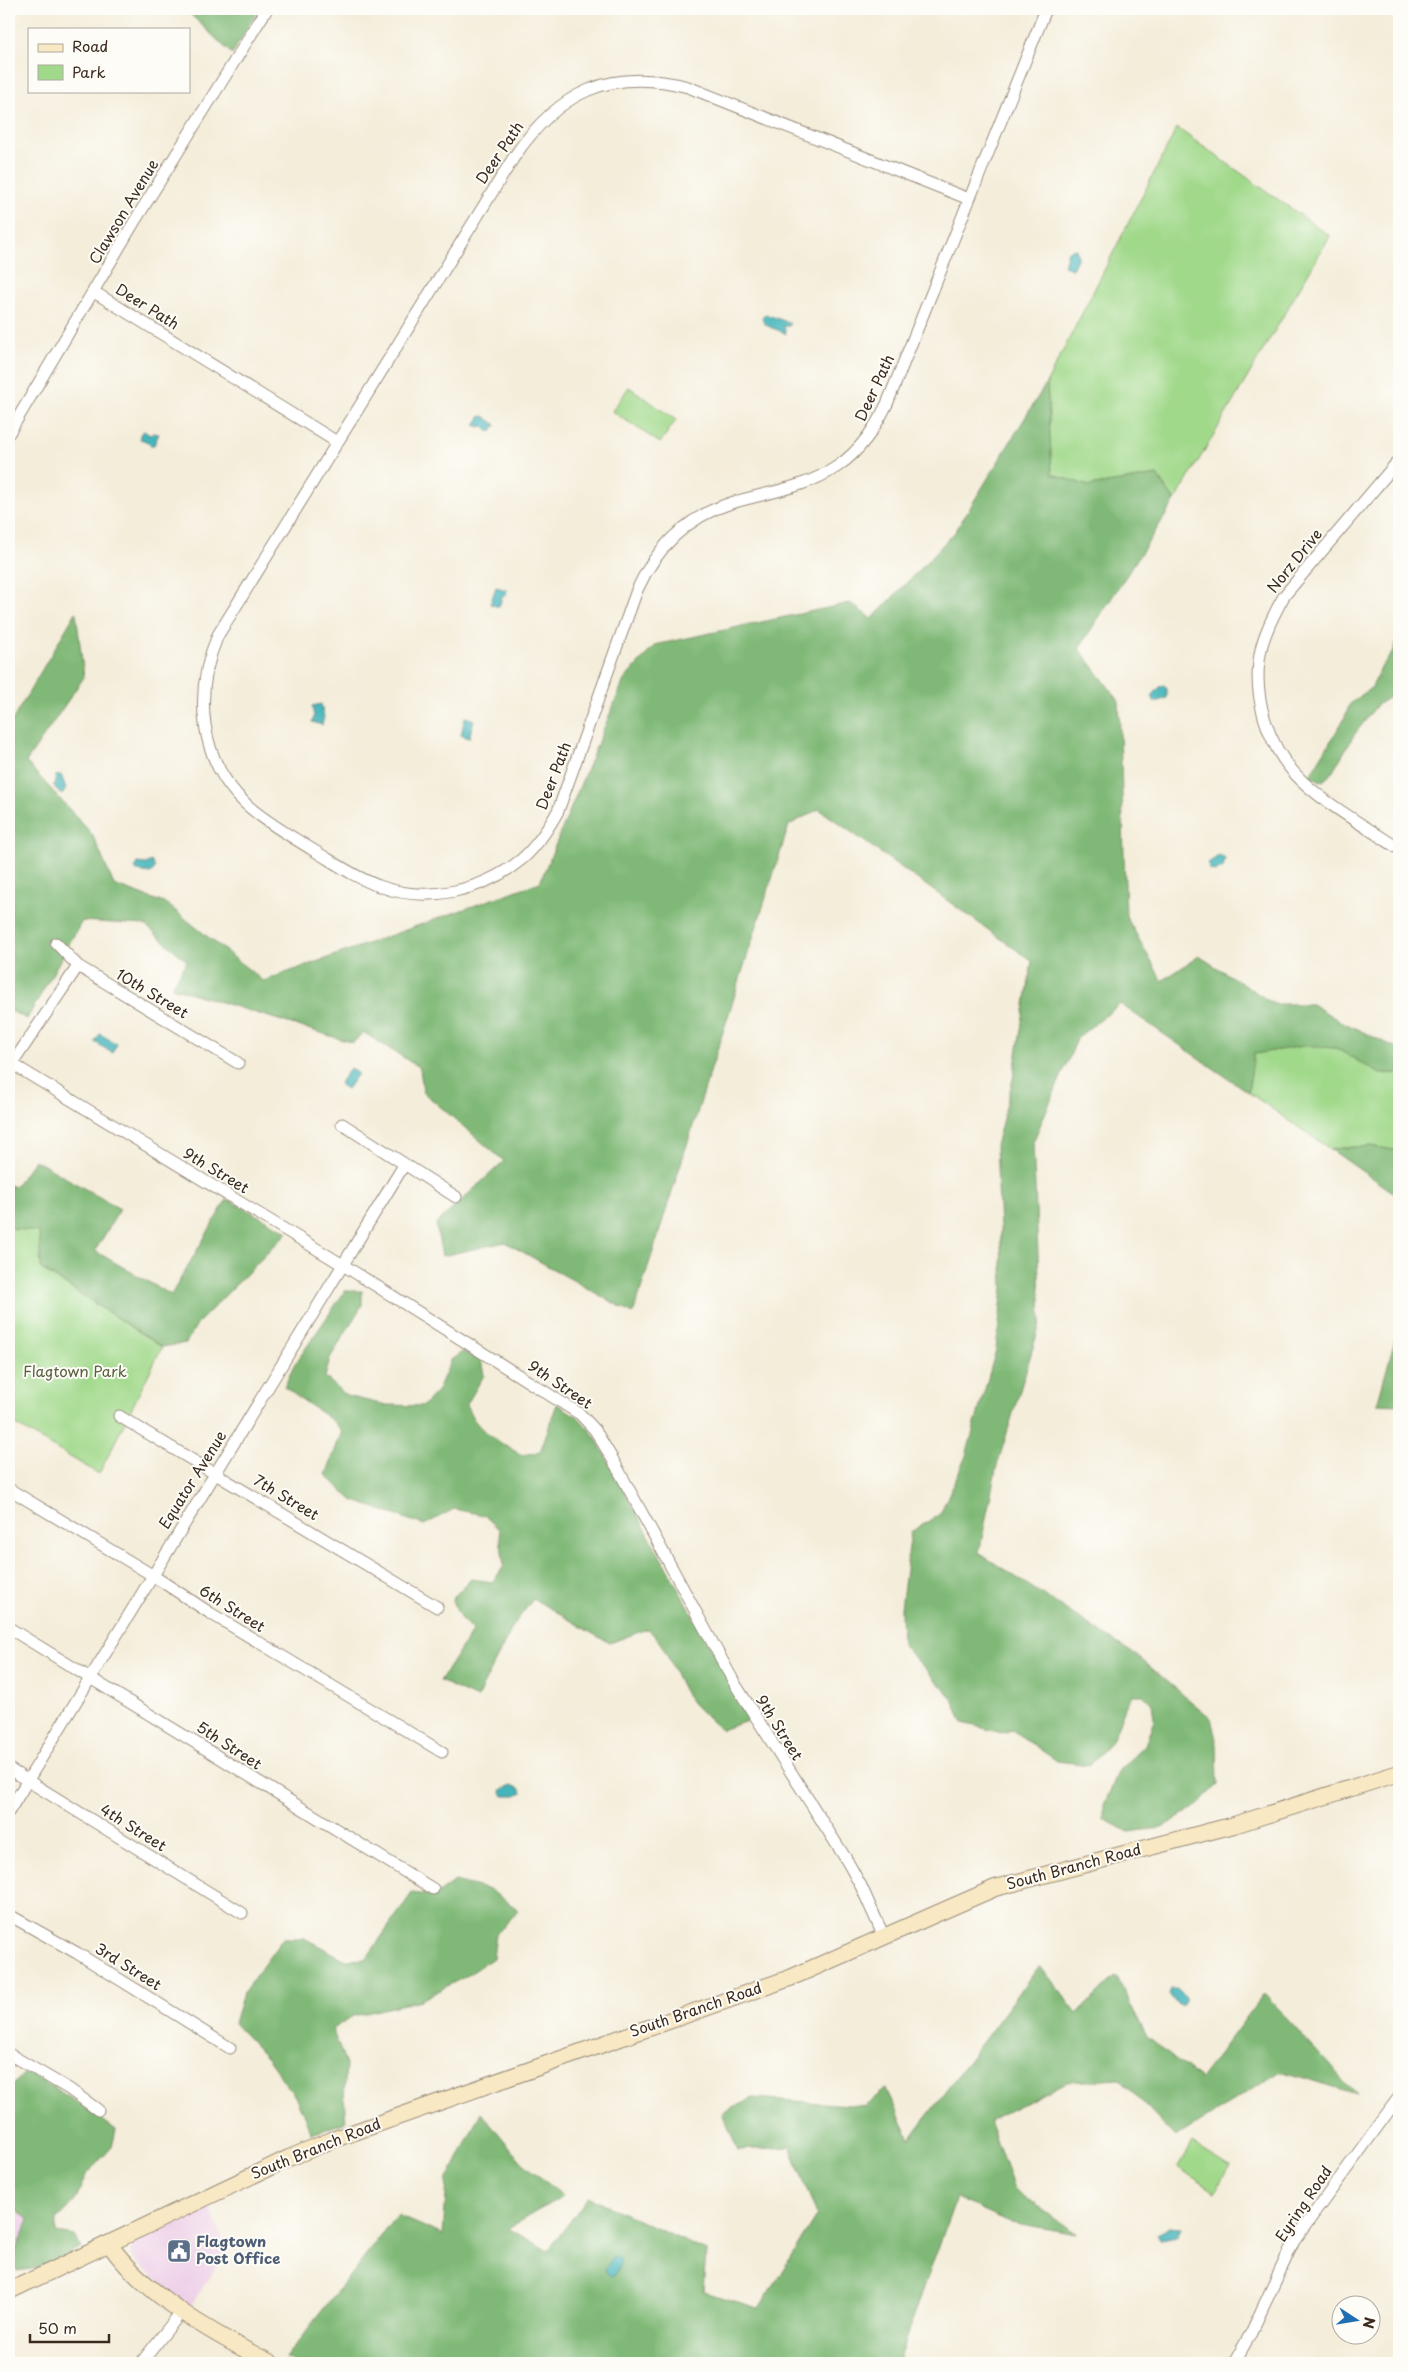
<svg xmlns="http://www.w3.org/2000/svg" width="1408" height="2372" viewBox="0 0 1408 2372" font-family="'Playpen Sans',sans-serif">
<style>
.built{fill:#eed0e8}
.green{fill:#a1d98b;stroke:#6e8254}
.forest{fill:#80b977;stroke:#5e724a}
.water{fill:#45b5bb;stroke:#40706c}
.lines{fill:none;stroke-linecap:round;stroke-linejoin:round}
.street-casing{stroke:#988c7c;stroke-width:13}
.secondary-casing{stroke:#988c7c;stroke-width:18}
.street{stroke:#fff;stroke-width:11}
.secondary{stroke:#f8e8c3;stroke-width:16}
.labels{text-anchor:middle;stroke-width:4;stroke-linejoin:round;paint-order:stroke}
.street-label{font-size:15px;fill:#3b2a1e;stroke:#fdfcf7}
.park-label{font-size:15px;fill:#5a5f3f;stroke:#fdfcf7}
.service-label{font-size:15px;font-weight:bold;fill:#4e5e75;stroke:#fdfcf7;text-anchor:start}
</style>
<rect width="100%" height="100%" fill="#fdfcf7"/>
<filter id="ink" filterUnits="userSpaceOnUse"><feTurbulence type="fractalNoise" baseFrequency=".02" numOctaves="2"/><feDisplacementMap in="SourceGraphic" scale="10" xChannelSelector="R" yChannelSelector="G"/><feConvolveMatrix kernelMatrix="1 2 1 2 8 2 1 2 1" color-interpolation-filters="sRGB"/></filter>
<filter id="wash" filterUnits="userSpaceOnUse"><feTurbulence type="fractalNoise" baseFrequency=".0096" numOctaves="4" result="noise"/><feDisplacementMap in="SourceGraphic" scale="20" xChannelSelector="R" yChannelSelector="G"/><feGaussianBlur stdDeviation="1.12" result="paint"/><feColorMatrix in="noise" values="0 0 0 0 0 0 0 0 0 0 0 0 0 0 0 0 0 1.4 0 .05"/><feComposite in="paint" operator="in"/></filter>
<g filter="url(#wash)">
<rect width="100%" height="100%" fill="#f4edda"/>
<!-- built -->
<path class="built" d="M209,2207L227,2250L190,2307L135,2261L130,2252L134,2243Z
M9,2208L37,2224L9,2282Z"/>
<!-- green -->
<path class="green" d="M1177,128L1330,236L1175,501L1157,475L1089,486L1052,474L1047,382Z
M629,387L676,420L660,443L612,411Z
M1303,1046L1336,1048L1380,1074L1399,1073V1151L1371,1146L1330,1149L1248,1092L1253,1054Z
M9,1228L39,1232L41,1269L162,1347L99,1474L9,1421Z
M1193,2143L1230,2166L1215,2191L1178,2168Z"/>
<!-- forest -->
<path class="forest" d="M185,9H259L232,54Z
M1047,382L1052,474L1089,486L1157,475L1175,501L1079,648L1119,701L1126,916L1162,981L1199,956L1274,1004H1312L1338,1020L1399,1049V1073L1380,1074L1336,1048L1303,1046L1254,1054L1248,1092L1120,1004L1078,1037L1033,1142L1041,1321L996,1469L979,1553L1137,1656L1211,1718L1217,1744L1218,1785L1194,1808L1161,1828L1128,1832L1104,1819V1805L1119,1770L1145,1745L1154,1719L1152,1704L1143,1695H1132L1126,1705L1112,1741L1090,1765L1057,1761L1012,1730L1002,1733L963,1723L953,1699L902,1644L901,1608L911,1532L940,1514L966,1456L996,1350L1003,1287L996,1146L1013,1079L1032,961L819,809L789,825L633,1314L505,1242L442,1256L436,1224L504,1161L423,1092L420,1068L363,1032L353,1043L172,987L187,961L145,925L82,921L27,1019L9,1010V726L76,612L84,677L26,762L92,834L114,885L167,904L263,981L540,882L624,680L655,645L850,603L872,619L955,532Z
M1399,636V687L1391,696L1377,705L1354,735L1332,773L1322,782L1310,775L1344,719L1350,704L1372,687L1382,666L1393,652Z
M1371,1146L1399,1151V1197L1330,1149Z
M35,1160L120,1209L95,1251L171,1295L227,1199L288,1232L197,1324L186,1343L162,1347L41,1268L39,1232L9,1228V1185L14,1187Z
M345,1291H362V1305L330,1358L325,1377L347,1396L385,1405L423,1406L438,1390L451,1360L462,1352L481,1360L484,1375L467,1404C473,1430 501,1443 522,1455L540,1452L557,1404L578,1417L594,1435L750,1720L721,1730C710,1719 696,1709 687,1696C673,1675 667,1643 647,1629L610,1643C583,1630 560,1612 533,1599L513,1626L477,1698L440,1681L473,1630L460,1618L452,1599L471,1579L493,1582L504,1566L499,1529L484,1515L454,1509L424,1525L352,1500L326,1475L342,1431L333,1421L284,1387L295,1364Z
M1399,1326V1405L1377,1404Z
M455,1881L490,1890L519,1910L496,1934L493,1958L468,1975L421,2000L353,2016L332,2029L346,2064L344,2099L346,2122L312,2134L296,2098L268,2059L234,2023L243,1993L283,1938H304L346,1960L366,1959L412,1893L435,1896Z
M1040,1965L1077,2014L1116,1976L1146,2035L1200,2079L1264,1994L1356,2094L1281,2071L1176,2137L1120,2079L1067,2082L989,2121L1014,2189L1076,2234L1010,2222L956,2198L897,2363H296L285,2358L397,2215L443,2235L447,2181L481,2112L522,2162L563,2196L508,2228L548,2251L588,2197L706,2251L703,2292L759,2308L817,2215L790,2147L738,2150L722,2113L753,2098L864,2106L886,2089L910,2139Z
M27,2071L83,2106L116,2130L112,2147L86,2175L75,2201L57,2220L56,2233L75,2236L81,2247L39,2268L17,2271L12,2258L29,2220L9,2204V2088Z"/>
<!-- water -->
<path class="water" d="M1076,249L1078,257L1072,269L1064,266L1068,251Z
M765,314L790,323L789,326H784L786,334C778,328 764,329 762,318Z
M484,416L496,425L491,432L487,431L483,425L480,427L475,425L480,417Z
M144,431L150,435L154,433L159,434L154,445H150L146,441L140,439V434Z
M496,587L507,590L506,596L503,595L499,607L490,604Z
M1164,685L1167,689V698L1155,702L1152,696L1161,686Z
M321,704L324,717L322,725L312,722L314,717L312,706Z
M465,717L474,720L469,738L461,735Z
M61,775L66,788L63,794H60L54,786L56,776Z
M1220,855L1225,859L1223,868L1216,871L1209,870L1208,863Z
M151,861L155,868L151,873L137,871L135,869L138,863L146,864Z
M100,1034L117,1044L112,1053L95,1042Z
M350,1068L358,1074L347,1089L339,1084Z
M512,1785L521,1789L522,1793L516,1796H503L501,1792L502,1789Z
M1171,1989H1177L1186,1998V2003L1183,2006H1178L1169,1994Z
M1169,2227L1181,2228L1177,2236L1160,2239L1157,2233Z
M612,2257H617L621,2261L615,2275L610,2276L605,2271Z"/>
</g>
<g filter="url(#ink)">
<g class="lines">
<defs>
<path id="street" d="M969,199L688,87C610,67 558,92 514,157L218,635C193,693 199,761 247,805C267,823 291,836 313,850C335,863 356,878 379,886C427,904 483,891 522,859C537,846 548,829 558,811L637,590C656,548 687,517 731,503C768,492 806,488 838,466C861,450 875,428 887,404L1046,9
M94,292L337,442
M9,433L136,219L267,9
M1399,460L1284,596C1275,612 1267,627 1262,645C1250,692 1267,748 1302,781C1331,808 1367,827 1399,849
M56,943L78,966L238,1063
M9,1062L343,1265L580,1414L595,1430L613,1460L735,1684L846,1859L861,1886L884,1937
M12,1064L78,966
M342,1124L456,1197
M119,1416L437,1607
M9,1489L152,1575L210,1613L442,1752
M9,1628L433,1889
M9,1769L242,1913
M9,1811L404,1165
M9,1915L77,1953L230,2048
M9,2054L69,2089L98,2110
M141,2363L182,2311
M1234,2363L1251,2333L1294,2241L1399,2097"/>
<path id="secondary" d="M110,2245C146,2296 215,2335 271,2363
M9,2291L289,2158L332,2140L790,1978L995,1888L1234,1825L1399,1773"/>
</defs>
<!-- street casing -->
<use href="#street" class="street-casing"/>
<!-- secondary casing -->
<use href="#secondary" class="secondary-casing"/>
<!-- street -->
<use href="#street" class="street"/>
<!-- secondary -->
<use href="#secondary" class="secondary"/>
</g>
</g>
<!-- icons -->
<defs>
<symbol id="civic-square" viewBox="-11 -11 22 22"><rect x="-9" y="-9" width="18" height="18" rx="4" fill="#5c6f8a" stroke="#fdfcf7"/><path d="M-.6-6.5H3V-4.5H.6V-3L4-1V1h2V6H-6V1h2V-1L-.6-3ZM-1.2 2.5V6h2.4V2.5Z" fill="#fff"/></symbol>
</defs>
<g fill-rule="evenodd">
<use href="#civic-square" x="165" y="2237" width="28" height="28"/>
</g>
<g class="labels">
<!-- street labels -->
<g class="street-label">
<text transform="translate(500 153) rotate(-56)" y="5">Deer Path</text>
<text transform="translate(124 212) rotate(-59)" y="5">Clawson Avenue</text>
<text transform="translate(147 307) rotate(32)" y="5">Deer Path</text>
<text transform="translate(875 388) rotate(-65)" y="5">Deer Path</text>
<text transform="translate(1295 561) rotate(-51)" y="5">Norz Drive</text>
<text transform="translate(554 776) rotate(-69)" y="5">Deer Path</text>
<text transform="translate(152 994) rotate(31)" y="5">10th Street</text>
<text transform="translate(216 1171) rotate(31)" y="5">9th Street</text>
<text transform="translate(560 1385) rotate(34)" y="5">9th Street</text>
<text transform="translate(193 1480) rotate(-58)" y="5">Equator Avenue</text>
<text transform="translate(286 1498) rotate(31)" y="5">7th Street</text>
<text transform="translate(232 1609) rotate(32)" y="5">6th Street</text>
<text transform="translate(779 1728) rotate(58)" y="5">9th Street</text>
<text transform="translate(229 1746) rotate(33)" y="5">5th Street</text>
<text transform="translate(133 1828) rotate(32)" y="5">4th Street</text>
<text transform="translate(1074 1867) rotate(-15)" y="5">South Branch Road</text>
<text transform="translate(128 1967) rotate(32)" y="5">3rd Street</text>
<text transform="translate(696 2010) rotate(-19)" y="5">South Branch Road</text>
<text transform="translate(316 2149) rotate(-22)" y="5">South Branch Road</text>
<text transform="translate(1304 2204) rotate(-56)" y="5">Eyring Road</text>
</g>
<!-- park labels -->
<g class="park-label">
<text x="75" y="1377">Flagtown Park</text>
</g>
<!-- service labels -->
<g class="service-label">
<text x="196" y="2247">Flagtown<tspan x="196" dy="17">Post Office</tspan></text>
</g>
</g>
<!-- margin -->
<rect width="1408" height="2372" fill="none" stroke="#fdfcf7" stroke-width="30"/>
<!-- legend -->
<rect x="28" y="28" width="162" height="65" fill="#fdfcf7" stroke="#afa8a0"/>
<rect x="38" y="44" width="25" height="8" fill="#f8e8c3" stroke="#afa8a0"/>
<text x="72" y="52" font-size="15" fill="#3b2a1e">Road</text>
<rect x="38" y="65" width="25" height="15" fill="#a1d98b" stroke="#afa8a0"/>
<text x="72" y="78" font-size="15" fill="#3b2a1e">Park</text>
<!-- north arrow -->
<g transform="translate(1356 2320) rotate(102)"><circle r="24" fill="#fdfcf7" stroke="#afa8a0"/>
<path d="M0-4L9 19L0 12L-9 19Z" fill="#1f6fb2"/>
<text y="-8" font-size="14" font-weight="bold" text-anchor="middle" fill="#3b2a1e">N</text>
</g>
<!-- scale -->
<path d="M30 2334v8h79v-8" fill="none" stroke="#3b2a1e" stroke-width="2.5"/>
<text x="38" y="2334" font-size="15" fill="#3b2a1e" stroke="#fdfcf7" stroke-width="4" paint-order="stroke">50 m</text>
</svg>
